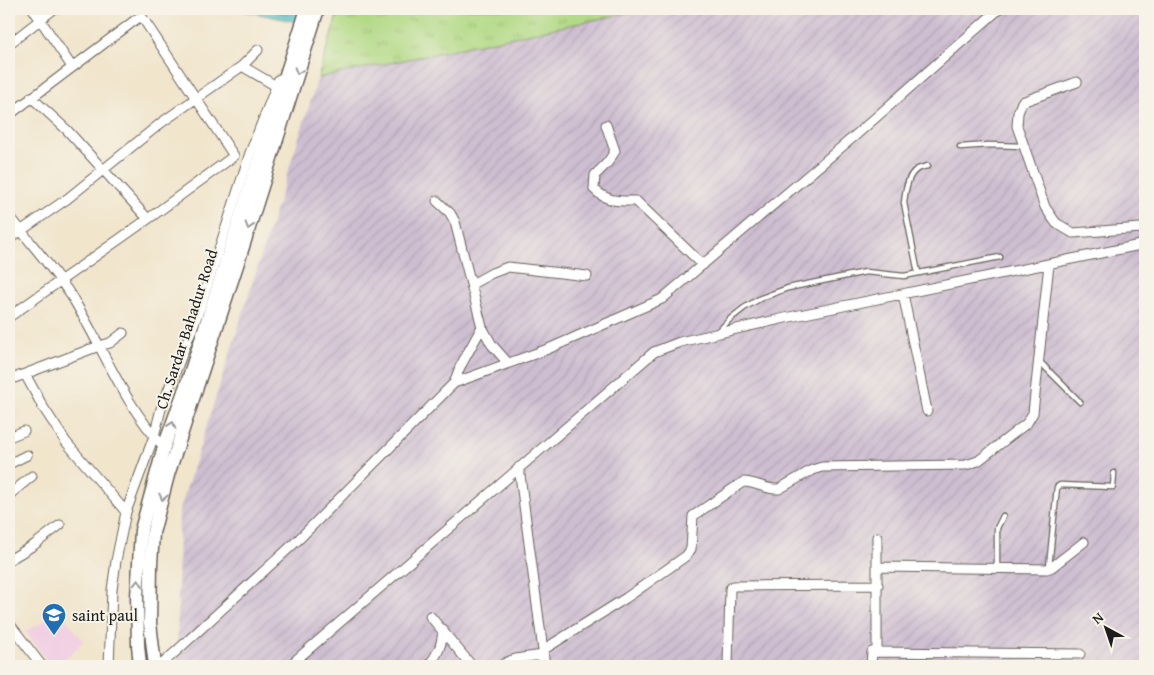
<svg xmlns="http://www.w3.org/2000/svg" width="1154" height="675" viewBox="0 0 1154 675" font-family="'Gentium Book Plus',serif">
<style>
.built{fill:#f1d0e3}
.industrial{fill:url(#industrial-furrows)}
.grass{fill:url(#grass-tufts);stroke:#667a50}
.water{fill:url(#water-ripples);stroke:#366c71}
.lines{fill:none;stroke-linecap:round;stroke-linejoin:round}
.lane-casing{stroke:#67625a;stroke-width:7}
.street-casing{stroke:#67625a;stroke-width:11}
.secondary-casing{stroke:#67625a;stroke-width:15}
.lane{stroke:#fff;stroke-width:4.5}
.street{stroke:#fff;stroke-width:9}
.secondary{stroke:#fff;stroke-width:12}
.oneway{stroke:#999}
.labels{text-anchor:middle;stroke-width:4;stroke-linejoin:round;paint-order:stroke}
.street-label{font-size:16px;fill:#1c1c1c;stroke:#f7f3e8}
.poi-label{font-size:16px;fill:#1c1c1c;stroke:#f7f3e8;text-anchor:start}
</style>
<defs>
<pattern id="industrial-furrows" width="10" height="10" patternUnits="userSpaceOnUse" patternTransform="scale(1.25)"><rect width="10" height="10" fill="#cebed1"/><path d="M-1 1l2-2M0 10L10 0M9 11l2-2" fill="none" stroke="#b0a3b3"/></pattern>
<pattern id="grass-tufts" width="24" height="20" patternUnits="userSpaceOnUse" patternTransform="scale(1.25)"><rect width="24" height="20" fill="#b1d984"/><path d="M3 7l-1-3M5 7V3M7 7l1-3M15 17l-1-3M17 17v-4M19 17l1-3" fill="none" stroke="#98ba71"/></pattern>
<pattern id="water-ripples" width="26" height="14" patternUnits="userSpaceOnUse" patternTransform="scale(1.25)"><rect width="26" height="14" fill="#4fbdc6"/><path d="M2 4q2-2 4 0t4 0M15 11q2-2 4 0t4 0" fill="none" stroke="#4199a0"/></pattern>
</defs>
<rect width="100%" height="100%" fill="#f7f3e8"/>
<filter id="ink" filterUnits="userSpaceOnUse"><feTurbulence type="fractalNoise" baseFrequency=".02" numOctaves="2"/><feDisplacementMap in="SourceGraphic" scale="10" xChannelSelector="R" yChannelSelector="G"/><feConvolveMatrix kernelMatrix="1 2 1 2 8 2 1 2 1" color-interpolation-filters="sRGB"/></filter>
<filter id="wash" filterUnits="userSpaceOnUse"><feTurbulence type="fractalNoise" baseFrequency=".0096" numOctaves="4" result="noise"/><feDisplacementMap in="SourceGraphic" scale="20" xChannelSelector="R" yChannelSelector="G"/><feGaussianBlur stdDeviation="1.12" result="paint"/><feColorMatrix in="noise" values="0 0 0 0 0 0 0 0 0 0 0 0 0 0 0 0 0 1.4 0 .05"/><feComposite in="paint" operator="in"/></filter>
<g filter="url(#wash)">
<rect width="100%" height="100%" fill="#f1e5cc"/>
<!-- built -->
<path class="built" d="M57,607L83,641L71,654L51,666L25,631L45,621Z"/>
<!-- industrial -->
<path class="industrial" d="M646,9H1145V666H177L179,512L318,78Z"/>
<!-- grass -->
<path class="grass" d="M355,9H646L318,78L338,12Z"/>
<!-- water -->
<path class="water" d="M236,9H301L297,22Z"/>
</g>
<g filter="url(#ink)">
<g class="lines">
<defs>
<path id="lane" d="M960,147L989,145L1023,146
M918,273L904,203C905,193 907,176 916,170C919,168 924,167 928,166
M718,332L730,319L744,308L761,298L788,288L866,272L904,276L1000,257
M1039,361L1080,402
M1049,567L1057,487L1060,485L1113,487L1114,473
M997,569V528L1003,516"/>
<path id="street" d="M33,9L72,67
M9,44L54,9
M242,66L276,86
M1077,82L1022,102L1018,113L1017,126L1045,207L1056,223L1073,233L1141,228L1145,229
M31,97L67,130L148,219
M9,115L138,18L142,17L234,156L148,219L9,317
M606,125L615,151L608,162L595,175L594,189C607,202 618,201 636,201L703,265
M437,201L450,213L455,222L482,327L492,345L508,363
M9,215C30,243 53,268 72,297C103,347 123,404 164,447
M9,239L67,199L161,123L242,66L258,50
M472,284L492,273L508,267L587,276
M903,294L927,411
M25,374L43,407L66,442L126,512
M9,380L99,346L110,343L123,333
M454,383L460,367L482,327
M9,437L24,431
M9,464L27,455
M519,467L545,666
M9,495L32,476
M9,560L34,545L60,525
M878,567L1047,569L1052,567L1084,542
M430,616L472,666
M9,623L42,666
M543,650L626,598L686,556L691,549L693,516L743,482C756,482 767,490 779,489L812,470L822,467L966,465L978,461L1027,423L1033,413L1049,264
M877,652V537
M109,666L112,590L116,561L126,512L154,436L161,409L200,308L250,153L279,79
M160,666L299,539L454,383L548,349L662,299L857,134L999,9
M289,666L654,352L680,342L785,318L1145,244
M428,666C438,654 442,646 443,629
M501,666C511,657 530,657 543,655
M728,666L730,589L733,586L878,585
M871,666L872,652L1080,654"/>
<path id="secondary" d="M140,666L138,645L137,597L141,530L164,447L188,380L307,9
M155,666L150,623L151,564L153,533L168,475L242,250L318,9"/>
</defs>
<!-- lane casing -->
<use href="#lane" class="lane-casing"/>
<!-- street casing -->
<use href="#street" class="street-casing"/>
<!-- secondary casing -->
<use href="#secondary" class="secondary-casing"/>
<!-- lane -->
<use href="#lane" class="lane"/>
<!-- street -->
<use href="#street" class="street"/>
<!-- secondary -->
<use href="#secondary" class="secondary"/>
</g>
<!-- one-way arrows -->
<defs><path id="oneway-chevron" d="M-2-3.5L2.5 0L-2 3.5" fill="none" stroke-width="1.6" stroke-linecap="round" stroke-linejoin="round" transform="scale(1.25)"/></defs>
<g class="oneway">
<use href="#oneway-chevron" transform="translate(298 71) rotate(108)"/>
<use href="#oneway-chevron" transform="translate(249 226) rotate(107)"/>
<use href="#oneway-chevron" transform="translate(172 425) rotate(-71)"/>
<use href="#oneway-chevron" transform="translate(163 497) rotate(103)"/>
<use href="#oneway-chevron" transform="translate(138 583) rotate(-89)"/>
</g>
</g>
<!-- icons -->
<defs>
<symbol id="school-pin" viewBox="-11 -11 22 30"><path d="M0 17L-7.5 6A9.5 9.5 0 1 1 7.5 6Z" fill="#1f6fb2" stroke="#f7f3e8"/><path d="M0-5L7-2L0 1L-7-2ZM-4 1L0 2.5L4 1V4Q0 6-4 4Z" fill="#fff"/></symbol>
</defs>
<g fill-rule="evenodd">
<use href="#school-pin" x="40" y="601" width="28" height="38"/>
</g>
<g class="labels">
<!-- street labels -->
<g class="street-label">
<text transform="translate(186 329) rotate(-72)" y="6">Ch. Sardar Bahadur Road</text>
</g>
<!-- poi labels -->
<g class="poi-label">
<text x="72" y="621">saint paul</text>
</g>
</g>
<!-- margin -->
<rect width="1154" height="675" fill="none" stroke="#f7f3e8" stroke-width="30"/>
<!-- north arrow -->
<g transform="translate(1106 628) rotate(320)" stroke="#f7f3e8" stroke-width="4" paint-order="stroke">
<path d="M0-4L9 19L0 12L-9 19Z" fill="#1c1c1c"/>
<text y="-8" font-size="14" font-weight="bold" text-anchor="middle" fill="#1c1c1c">N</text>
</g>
</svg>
